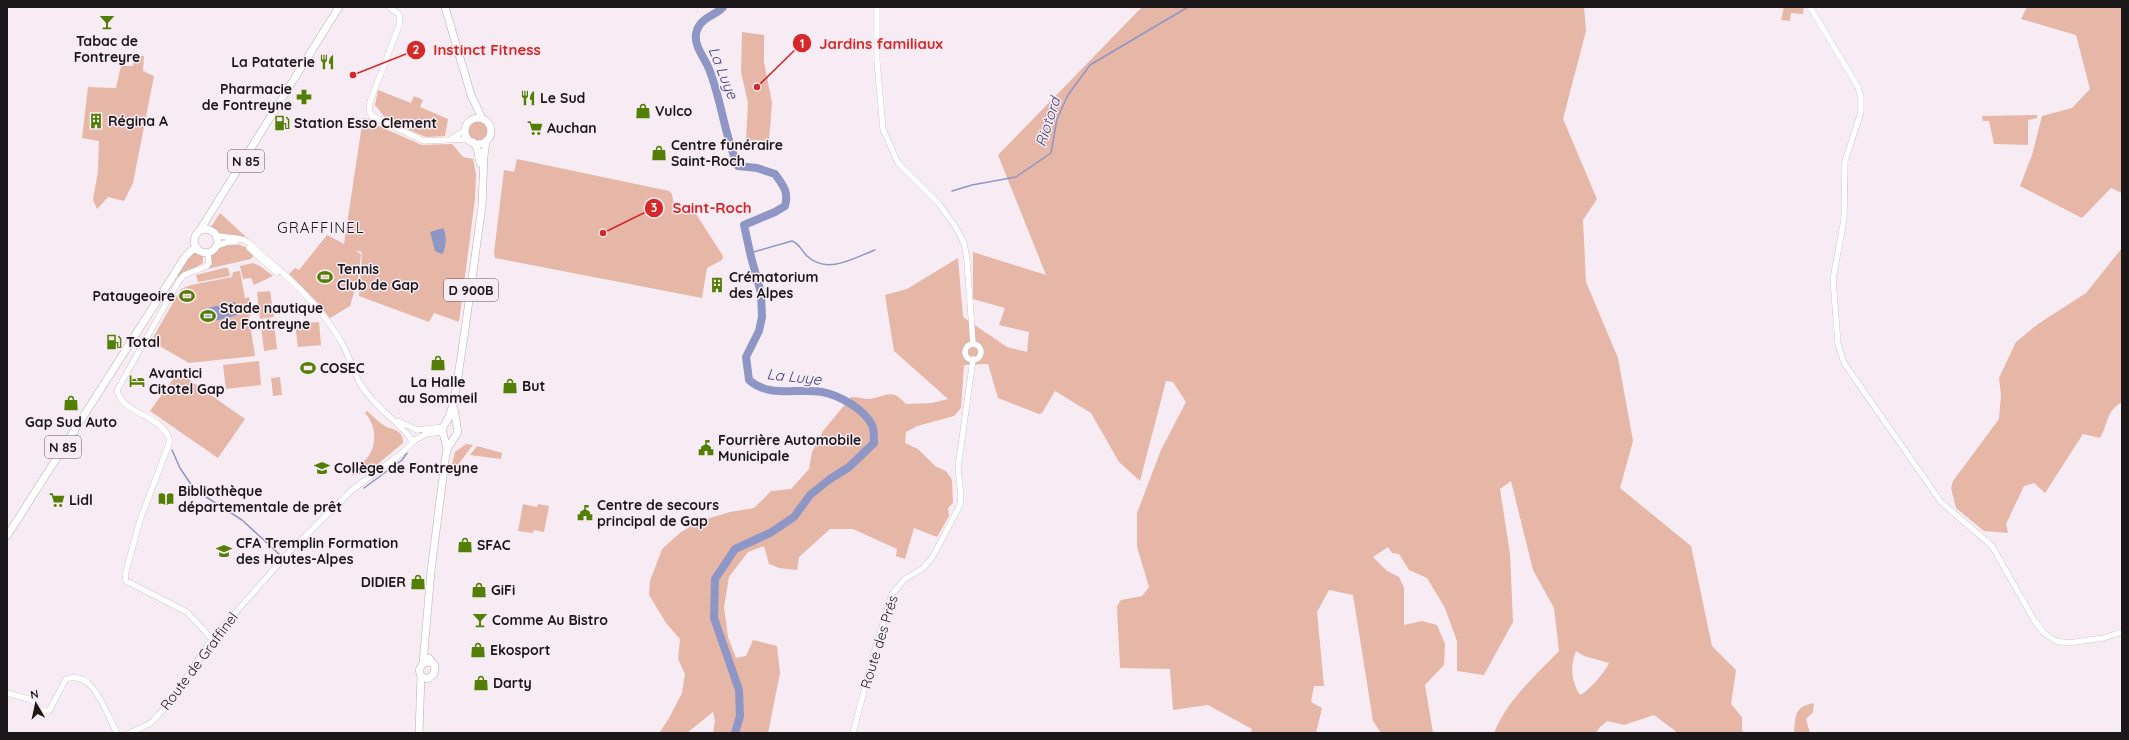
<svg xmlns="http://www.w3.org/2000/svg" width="2129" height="740" viewBox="0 0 2129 740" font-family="Quicksand,sans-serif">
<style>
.green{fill:#e6b6a7;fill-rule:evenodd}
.water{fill:#8e96c5}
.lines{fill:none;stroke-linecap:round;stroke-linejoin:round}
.stream{stroke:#8e96c5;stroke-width:1.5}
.river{stroke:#8e96c5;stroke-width:8}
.tertiary-casing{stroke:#b8adb4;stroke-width:6}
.primary-casing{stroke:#b8adb4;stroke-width:8}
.tertiary{stroke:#fff;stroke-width:5.5}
.primary{stroke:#fff;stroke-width:7}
.labels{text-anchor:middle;stroke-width:3;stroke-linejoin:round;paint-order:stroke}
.shield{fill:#f8ecf4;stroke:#5e585b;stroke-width:1}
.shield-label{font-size:13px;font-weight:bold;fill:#1c181a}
.poi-label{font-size:14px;font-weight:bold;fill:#1c181a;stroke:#f8ecf4;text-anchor:start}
.street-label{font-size:14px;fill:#1c181a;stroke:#f8ecf4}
.water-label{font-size:15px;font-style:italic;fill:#3e4380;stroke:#f8ecf4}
.neighbourhood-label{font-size:15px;letter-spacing:1px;fill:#1c181a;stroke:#f8ecf4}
.leader{fill:none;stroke:#d62828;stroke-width:1.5}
.callout-dot{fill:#d62828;stroke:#f8ecf4;stroke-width:1.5}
.mark-label{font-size:12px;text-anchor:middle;font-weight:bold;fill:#fff}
.callout-label{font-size:15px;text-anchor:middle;font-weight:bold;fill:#d62828;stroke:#f8ecf4;stroke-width:3;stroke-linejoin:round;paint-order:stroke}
</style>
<rect width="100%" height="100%" fill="#f8ecf4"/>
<!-- green -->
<path class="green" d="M1142,7H1584L1586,31L1563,119L1597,199L1583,220L1586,282L1618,358L1633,441L1620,488L1691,546L1712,646L1736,670L1731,704L1742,717V730L1744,733H1678L1654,715L1624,725L1607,721L1599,728L1596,733H1494C1507,700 1535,676 1559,651L1554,608L1533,570L1511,481L1500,489L1510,554L1513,622L1484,675L1457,671V641L1445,608L1427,578L1409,570L1399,554L1392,553L1388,547L1373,557L1387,571L1399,577L1404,588V625L1422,621L1437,625L1445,644L1444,665L1425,685L1433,733H1381L1373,721L1353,595L1329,590L1317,612L1324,686H1314L1311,702L1322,708L1316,733H1251L1252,729L1208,705L1173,710L1170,669L1120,668L1117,606L1121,600L1142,596L1149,587L1137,547V513L1161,450L1186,402L1173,382L1166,381L1140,481L1119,462L1091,413L1055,391L1042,413L1039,414L998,398L988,364L964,365L961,408L954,416L917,426L906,432L905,443L918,449L935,466L946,471L952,480L953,503L948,508L949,516L937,537L914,528L905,559L896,556L897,549L853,529H830L799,557L797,570L779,568L769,564L764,546L748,552L729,577L724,607L728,637L736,658L746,656L753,640L777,646L780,673L768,733H713L715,721L713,712L687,733H659L668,720L682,693L685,674L678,659L680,639L666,623L649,595L650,581L662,549L681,532L700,521L730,512L754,508L771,491L791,489L809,469L812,452L823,431L851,397C857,397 864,399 870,399C888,396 891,388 906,404L932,403L948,399L894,351L885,295L907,289L958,258L963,317L1007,347L1027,352L1029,332L999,325L1005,308L973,299V252L1046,275L998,155ZM1576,651L1584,656L1609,663C1606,671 1588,692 1580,695C1571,681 1570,666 1576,651Z
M1784,7H1804L1803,14L1791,13L1790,21L1781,20Z
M2027,7H2122V193L2111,188L2082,218L2020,186L2032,155L2042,116L2072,108L2090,89L2076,35L2021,19Z
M742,32L764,35V62L772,103L769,141L746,140L748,103L741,72Z
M134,56H144L143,71L154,76L133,183L124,201L108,197L97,209L93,200L98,171L99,141L82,138L88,87L116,88L121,66H133Z
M378,90L411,103L414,96L423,100L420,107L448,119L445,136L426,137L395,124L386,119L375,105Z
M2037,115V118L2028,120V145L1994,144L1989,121H1983L1982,116Z
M363,118L369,119L374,124L422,145L452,144L463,157L473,159L476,174L475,199L459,322L434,313L429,322L359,296L362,252L355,250L361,254L358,279L350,306L330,318L317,302L289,274L295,268L299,270L327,235L344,244Z
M468 131a10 10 0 1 1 20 0a10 10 0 1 1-20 0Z
M517,159L669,191L672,194L674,205L696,214L723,256L722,260L707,268L702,298L495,258L494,253L504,170L514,172Z
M220,213L245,236L243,238L220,234L211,227Z
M231,244C240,244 251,247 253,257L251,259L207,269L211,265L210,254L218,247Z
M2122,248V402C2105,412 2109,423 2100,438L2083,434L2045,493L2034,483L2024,486L2006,524L2008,533L1984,531L1956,508L1951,488L1953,481L1999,419L2001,395L1999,378L2016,342L2038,324L2086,293Z
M196,252L203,256V263L179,277L176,275L189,257Z
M253,263L260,266L273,276L254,285L251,278L243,279L240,266Z
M224,268H228L230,276L198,282L196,275Z
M240,271L245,298L249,297L252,312L249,317L255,356L189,363L151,341L181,289L191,285L232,277L233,272Z
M270,291L274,317L260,319L257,292Z
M319,322L321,345L298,347L295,324Z
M274,323L277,349L264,351L261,325Z
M259,361L261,385L226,389L223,365Z
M178,372L245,419L218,458L150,411Z
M280,377L282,395L273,396L271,378Z
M367,411C373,416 378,422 385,426C391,430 404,429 403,443L367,473L352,475L351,469C375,461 382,432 365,413Z
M466,444L473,445L450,475L446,474L447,470L451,468L455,452Z
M477,446L502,453L501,459L470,455Z
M523,504L537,507L538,504L549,506L544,532L534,530L533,533L518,531Z
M1814,703L1813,712L1806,719L1810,733H1794C1796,715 1794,707 1814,703Z"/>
<!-- water -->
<path class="water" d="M443,228C447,233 446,250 442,254L435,251L430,232Z
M235,302L238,315L206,323L203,309Z"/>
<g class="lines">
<!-- stream -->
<path class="stream" d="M952,191L972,185L1016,177L1051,153L1057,119L1068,95L1090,65L1188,7
M750,253L792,241C799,243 802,251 807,256C827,275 854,258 875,250
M172,450L180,468L190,483L200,493L242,520L279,554
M364,488L402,460L407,453"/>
<!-- river -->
<path class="river" d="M723,7C716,16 699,17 696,34C694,47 705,58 709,69C722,101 724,135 738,166L757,168L775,174C783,185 789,192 785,206L775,212L744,225L751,257L761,293L762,317L759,331L746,357L749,380C769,398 797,388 822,392C839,395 864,409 872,425C874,429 874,437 874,443L849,467L830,479L810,495L794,517L770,533L735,549L715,579L714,618L739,690L740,716L735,733"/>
<defs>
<path id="tertiary" d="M389,7L399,14L400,23L370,102L369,111L372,116L424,141L468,139
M877,7V61L883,129L898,163L939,204L955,226L964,243L967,260L973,344
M1810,7L1858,87L1861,97V112L1845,161L1844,219L1833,279L1838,344L1844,363L1941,502L1992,546L2034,620L2044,633L2056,641L2069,643L2103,638L2122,632
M452,138L465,130
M217,236C225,237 237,237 244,240C250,243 256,249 261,254C292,279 325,311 344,347C351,360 354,376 363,388C376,408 397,420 411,439L415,440L426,434L442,432
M217,246L228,242H236
M249,248L277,273
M208,253L209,263L207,266L184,275L179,281L117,390C122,415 164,415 170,441L140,520L125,575L126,581L187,612L212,639
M965 352a8 8 0 1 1 16 0a8 8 0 1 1-16 0Z
M398,421L417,430L443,427
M7,693L32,700L41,711H49L66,679C95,669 106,715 117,733
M130,733L151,723L171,701L212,639L290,551L352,490L403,452L415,440
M853,733L874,653L892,594L905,579L922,569L932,558L960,505L961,496L958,468L973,359"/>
<path id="primary" d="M445,7L471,95L482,118
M465 131a13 13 0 1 1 26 0a13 13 0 1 1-26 0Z
M473,142L477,148L480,163
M200,230L208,229L215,233L218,242C215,252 208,255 199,251L194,243L195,236L200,230L339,7
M447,449L442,429L448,419L454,402L465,330L482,206L484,156L486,141
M7,536L185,257L192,250L197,249
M423,663L431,571L445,461L447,449L458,432L454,409
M421,676L428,679L434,674L435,666L429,658
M419,733L421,676L419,670L423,663L431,662"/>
</defs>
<!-- tertiary casing -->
<use href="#tertiary" class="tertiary-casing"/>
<!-- primary casing -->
<use href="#primary" class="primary-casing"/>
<!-- tertiary -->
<use href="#tertiary" class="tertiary"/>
<!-- primary -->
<use href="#primary" class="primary"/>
</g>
<!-- icons -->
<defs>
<symbol id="bar-bare" viewBox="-9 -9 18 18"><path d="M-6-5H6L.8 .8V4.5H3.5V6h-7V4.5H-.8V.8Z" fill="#537f06" stroke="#f8ecf4" stroke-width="2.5" paint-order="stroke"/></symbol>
<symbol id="restaurant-bare" viewBox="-9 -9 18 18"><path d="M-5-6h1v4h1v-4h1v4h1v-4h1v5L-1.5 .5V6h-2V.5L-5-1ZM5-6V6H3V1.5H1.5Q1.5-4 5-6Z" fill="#537f06" stroke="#f8ecf4" stroke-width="2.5" paint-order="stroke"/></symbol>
<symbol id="pharmacy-bare" viewBox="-9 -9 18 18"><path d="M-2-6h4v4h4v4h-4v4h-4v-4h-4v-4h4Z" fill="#537f06" stroke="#f8ecf4" stroke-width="2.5" paint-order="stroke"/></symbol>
<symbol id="shop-bare" viewBox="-9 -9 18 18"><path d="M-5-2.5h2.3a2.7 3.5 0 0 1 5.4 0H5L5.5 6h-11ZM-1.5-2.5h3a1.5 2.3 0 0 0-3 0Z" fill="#537f06" stroke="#f8ecf4" stroke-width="2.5" paint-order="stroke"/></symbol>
<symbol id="building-bare" viewBox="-9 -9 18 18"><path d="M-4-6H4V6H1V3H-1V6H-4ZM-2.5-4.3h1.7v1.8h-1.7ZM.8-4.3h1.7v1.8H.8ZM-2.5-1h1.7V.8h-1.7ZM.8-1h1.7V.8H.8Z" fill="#537f06" stroke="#f8ecf4" stroke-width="2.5" paint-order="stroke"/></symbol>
<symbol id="fuel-bare" viewBox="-9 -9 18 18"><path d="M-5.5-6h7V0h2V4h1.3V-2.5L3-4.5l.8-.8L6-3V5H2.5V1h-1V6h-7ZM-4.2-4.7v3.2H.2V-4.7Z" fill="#537f06" stroke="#f8ecf4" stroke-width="2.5" paint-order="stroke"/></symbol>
<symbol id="supermarket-bare" viewBox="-9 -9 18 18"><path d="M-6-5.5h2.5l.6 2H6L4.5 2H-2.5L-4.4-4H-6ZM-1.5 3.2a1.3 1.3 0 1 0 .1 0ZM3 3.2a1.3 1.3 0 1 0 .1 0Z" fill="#537f06" stroke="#f8ecf4" stroke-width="2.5" paint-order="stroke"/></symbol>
<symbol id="stadium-bare" viewBox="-9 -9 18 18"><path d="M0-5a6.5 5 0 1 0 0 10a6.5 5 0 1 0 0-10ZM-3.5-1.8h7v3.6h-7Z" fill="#537f06" stroke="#f8ecf4" stroke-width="2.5" paint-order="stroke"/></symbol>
<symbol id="hotel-bare" viewBox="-9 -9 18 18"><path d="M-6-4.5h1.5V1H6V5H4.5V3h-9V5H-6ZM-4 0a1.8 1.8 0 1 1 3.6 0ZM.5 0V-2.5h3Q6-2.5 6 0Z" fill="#537f06" stroke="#f8ecf4" stroke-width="2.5" paint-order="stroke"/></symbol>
<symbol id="civic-bare" viewBox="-9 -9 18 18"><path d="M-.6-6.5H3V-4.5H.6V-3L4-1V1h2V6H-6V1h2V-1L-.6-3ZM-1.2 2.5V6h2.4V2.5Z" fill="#537f06" stroke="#f8ecf4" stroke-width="2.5" paint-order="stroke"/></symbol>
<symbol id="school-bare" viewBox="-9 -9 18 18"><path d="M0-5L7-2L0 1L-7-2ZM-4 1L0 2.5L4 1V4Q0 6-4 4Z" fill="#537f06" stroke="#f8ecf4" stroke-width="2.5" paint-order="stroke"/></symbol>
<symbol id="library-bare" viewBox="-9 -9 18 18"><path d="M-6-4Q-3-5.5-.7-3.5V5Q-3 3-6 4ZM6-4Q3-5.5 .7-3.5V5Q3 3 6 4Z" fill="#537f06" stroke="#f8ecf4" stroke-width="2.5" paint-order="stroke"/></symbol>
</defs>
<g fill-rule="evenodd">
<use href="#bar-bare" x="96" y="11" width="22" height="22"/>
<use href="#restaurant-bare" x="316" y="51" width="22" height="22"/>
<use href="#pharmacy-bare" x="293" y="86" width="22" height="22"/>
<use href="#restaurant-bare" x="517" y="87" width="22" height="22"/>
<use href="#shop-bare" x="632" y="100" width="22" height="22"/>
<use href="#building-bare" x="85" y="110" width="22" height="22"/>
<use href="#fuel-bare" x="271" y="112" width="22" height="22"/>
<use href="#supermarket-bare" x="524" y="117" width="22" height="22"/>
<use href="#shop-bare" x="648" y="142" width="22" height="22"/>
<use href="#stadium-bare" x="314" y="266" width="22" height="22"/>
<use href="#building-bare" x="706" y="274" width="22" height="22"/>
<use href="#stadium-bare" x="176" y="285" width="22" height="22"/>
<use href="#stadium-bare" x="197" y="305" width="22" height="22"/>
<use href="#fuel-bare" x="103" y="331" width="22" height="22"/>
<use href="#shop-bare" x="427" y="352" width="22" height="22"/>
<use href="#stadium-bare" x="297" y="357" width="22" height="22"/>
<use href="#hotel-bare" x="126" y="370" width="22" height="22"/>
<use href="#shop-bare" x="499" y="375" width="22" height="22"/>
<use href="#shop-bare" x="60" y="392" width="22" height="22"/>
<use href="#civic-bare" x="695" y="437" width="22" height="22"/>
<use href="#school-bare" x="311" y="457" width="22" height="22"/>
<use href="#library-bare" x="155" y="488" width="22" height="22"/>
<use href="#supermarket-bare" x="46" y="489" width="22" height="22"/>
<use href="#civic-bare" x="574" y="502" width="22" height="22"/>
<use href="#shop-bare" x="454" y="534" width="22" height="22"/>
<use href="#school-bare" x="213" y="540" width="22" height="22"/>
<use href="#shop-bare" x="407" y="571" width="22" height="22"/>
<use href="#shop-bare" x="468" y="579" width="22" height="22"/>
<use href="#bar-bare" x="469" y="609" width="22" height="22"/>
<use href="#shop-bare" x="467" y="639" width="22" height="22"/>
<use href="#shop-bare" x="470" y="672" width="22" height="22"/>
</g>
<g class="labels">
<!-- shield labels -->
<g class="shield">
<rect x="228" y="150" width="36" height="22" rx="3"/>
<rect x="444" y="279" width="54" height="22" rx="3"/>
<rect x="45" y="436" width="36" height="22" rx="3"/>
</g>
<g class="shield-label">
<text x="246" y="166">N 85</text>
<text x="471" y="295">D 900B</text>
<text x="63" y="452">N 85</text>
</g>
<!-- poi labels -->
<g class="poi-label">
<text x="107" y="46" text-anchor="middle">Tabac de<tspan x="107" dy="16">Fontreyre</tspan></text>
<text x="315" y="67" text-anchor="end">La Pataterie</text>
<text x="292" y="94" text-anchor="end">Pharmacie<tspan x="292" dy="16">de Fontreyne</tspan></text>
<text x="540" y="103">Le Sud</text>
<text x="655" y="116">Vulco</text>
<text x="108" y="126">Régina A</text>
<text x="294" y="128">Station Esso Clement</text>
<text x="547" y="133">Auchan</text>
<text x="671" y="150">Centre funéraire<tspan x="671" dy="16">Saint-Roch</tspan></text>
<text x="337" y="274">Tennis<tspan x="337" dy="16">Club de Gap</tspan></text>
<text x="729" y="282">Crématorium<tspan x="729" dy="16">des Alpes</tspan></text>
<text x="175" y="301" text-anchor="end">Pataugeoire</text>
<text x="220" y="313">Stade nautique<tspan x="220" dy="16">de Fontreyne</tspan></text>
<text x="126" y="347">Total</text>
<text x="320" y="373">COSEC</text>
<text x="149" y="378">Avantici<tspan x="149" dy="16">Citotel Gap</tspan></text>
<text x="438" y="387" text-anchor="middle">La Halle<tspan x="438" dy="16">au Sommeil</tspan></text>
<text x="522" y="391">But</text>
<text x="71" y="427" text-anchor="middle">Gap Sud Auto</text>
<text x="718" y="445">Fourrière Automobile<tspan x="718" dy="16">Municipale</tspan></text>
<text x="334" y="473">Collège de Fontreyne</text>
<text x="178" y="496">Bibliothèque<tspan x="178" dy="16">départementale de prêt</tspan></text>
<text x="69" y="505">Lidl</text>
<text x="597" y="510">Centre de secours<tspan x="597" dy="16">principal de Gap</tspan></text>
<text x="236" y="548">CFA Tremplin Formation<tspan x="236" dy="16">des Hautes-Alpes</tspan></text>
<text x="477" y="550">SFAC</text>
<text x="406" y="587" text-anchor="end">DIDIER</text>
<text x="491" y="595">GiFi</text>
<text x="492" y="625">Comme Au Bistro</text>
<text x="490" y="655">Ekosport</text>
<text x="493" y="688">Darty</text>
</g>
<!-- street labels -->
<g class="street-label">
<text transform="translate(879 642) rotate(-73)" y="5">Route des Prés</text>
<text transform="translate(199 661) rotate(-53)" y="5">Route de Graffinel</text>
</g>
<!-- water labels -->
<g class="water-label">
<text transform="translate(723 73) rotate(68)" y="5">La Luye</text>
<text transform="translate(1048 122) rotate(-72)" y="5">Riotord</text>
<text transform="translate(794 377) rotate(6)" y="5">La Luye</text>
</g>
<!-- neighbourhood labels -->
<g class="neighbourhood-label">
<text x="321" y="233">GRAFFINEL</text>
</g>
</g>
<!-- callouts -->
<path class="leader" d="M757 87L802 43M353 75L416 50M603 233L654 208"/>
<g class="callout-dot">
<circle cx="757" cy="87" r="4"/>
<circle cx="353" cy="75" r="4"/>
<circle cx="603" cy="233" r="4"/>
<circle cx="802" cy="43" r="10"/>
<circle cx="416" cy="50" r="10"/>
<circle cx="654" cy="208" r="10"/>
</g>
<g class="mark-label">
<text x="802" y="48">1</text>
<text x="416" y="54">2</text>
<text x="654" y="212">3</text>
</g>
<g class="callout-label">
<text x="881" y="49">Jardins familiaux</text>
<text x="487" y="55">Instinct Fitness</text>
<text x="712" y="213">Saint-Roch</text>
</g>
<!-- border -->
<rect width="2129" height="740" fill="none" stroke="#1c181a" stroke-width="16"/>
<!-- north arrow -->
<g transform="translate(36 704) rotate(351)" stroke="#f8ecf4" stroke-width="3" paint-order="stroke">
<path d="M0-3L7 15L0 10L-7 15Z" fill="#1c181a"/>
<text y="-6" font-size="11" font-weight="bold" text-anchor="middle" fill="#1c181a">N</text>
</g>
</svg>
